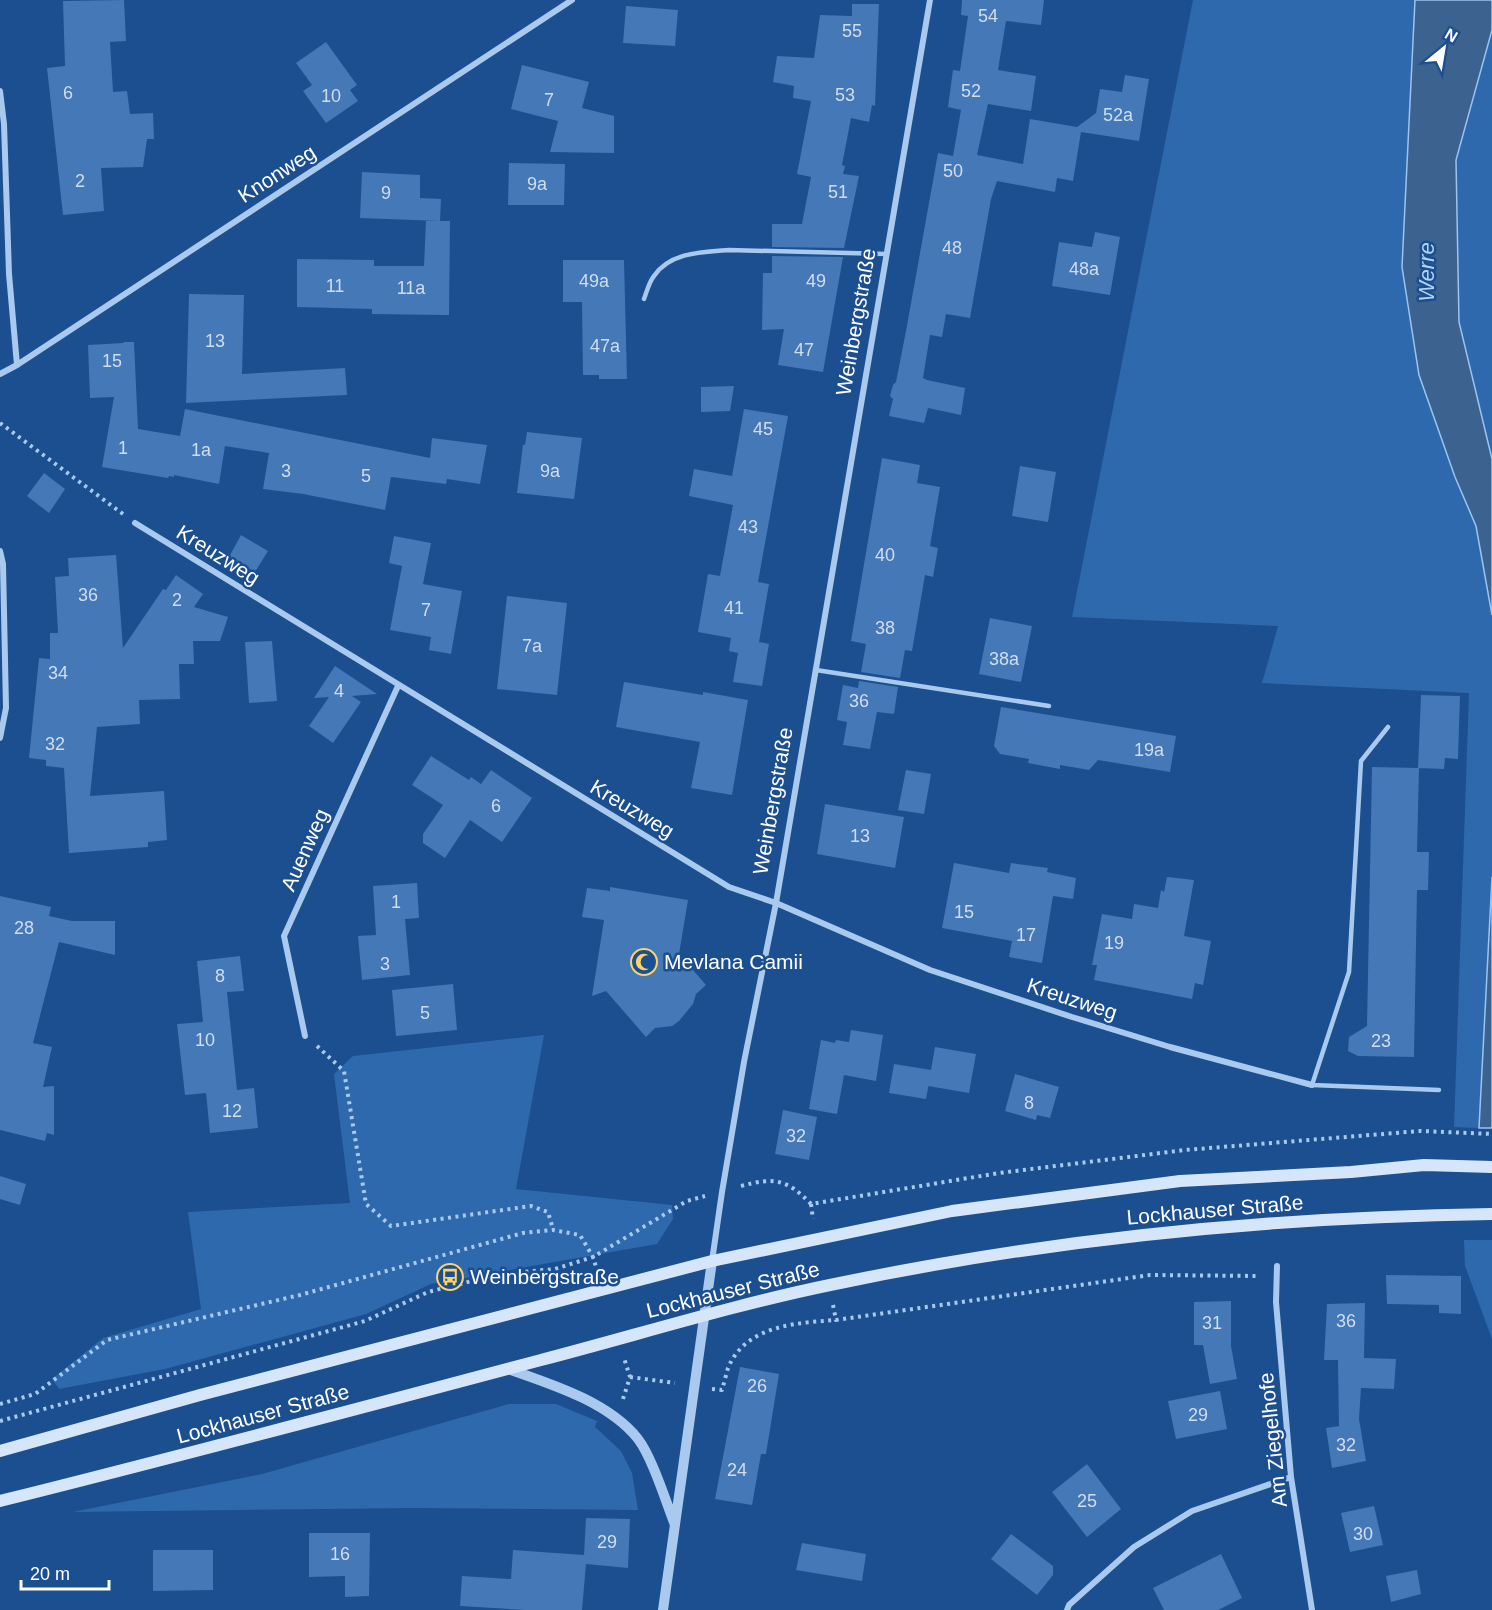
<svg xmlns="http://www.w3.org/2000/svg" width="1492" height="1610" viewBox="0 0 1492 1610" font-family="Arial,sans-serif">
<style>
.green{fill:#2e69ad}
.water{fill:#3c6290;stroke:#9cc4f0;stroke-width:1.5}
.building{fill:#4478b7}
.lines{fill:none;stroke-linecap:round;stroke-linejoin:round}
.path{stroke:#a9c9ee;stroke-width:4;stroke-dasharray:3 4.5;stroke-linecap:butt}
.service{stroke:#a9c9ee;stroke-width:4.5}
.minor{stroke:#a9c9ee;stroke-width:6}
.tertiary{stroke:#a9c9ee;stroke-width:10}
.secondary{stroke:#d6e6fa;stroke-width:12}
.labels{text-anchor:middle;stroke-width:5;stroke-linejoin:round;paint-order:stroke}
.number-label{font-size:18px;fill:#d0dded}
.street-label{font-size:21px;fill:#fff;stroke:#1b4f8f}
.poi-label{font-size:21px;fill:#fff;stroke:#1b4f8f;text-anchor:start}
.water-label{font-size:22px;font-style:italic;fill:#b5d3f5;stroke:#1b4f8f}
</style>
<rect width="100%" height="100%" fill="#1b4f8f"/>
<!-- green -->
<path class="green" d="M1193,0H1415L1402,267L1455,477L1476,526L1492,615V877L1479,1128L1454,1127L1469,693L1262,683L1278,626L1072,617Z
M1492,30V459L1459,322L1456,160Z
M544,1035L516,1189L672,1205L673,1219L657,1244L431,1284L366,1314L165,1369L59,1389L52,1379L103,1338L201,1309L188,1212L350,1203L334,1074L353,1056Z
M1464,1240H1492V1339L1465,1266Z
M509,1404H556L597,1421L595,1427L621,1451L632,1473L638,1510L413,1508L73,1512L262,1474Z"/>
<!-- water -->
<path class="water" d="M1415,0H1492V30L1456,160L1459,322L1492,459V615L1476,526L1455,477L1419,375L1402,267Z
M1492,877V1128H1479Z"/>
<!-- building -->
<path class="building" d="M124,0L126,41L110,42L113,92L127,91L130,114L153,113L154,139H147L143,167L101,168L104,211L63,215L47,68L65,66L63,1Z
M962,0H1044L1041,25L1006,21L998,70L1036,76L1031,111L988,104L977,155L1023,164L1030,119L1077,127L1096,113L1100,89L1122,92L1125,75L1149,79L1139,141L1081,132L1073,181L1057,178L1055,192L997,181L991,199L970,318L946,314L942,337L930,335L923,378L927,380L965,388L961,415L928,408L924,423L889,416L893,399L890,396L893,385L896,382L906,331L938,153L953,156L961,110L948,107L953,70L960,71L968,16L961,15Z
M852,4H879L875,106L872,105L869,122L851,118L842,165L845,166L843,174L859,176L844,248L772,247V224H802L811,177L797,174L811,101L793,98L794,86L773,82L777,56L814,58L820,15L852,16Z
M626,6L678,10L675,46L623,43Z
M326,42L357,85L350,90L358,101L326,123L303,91L312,85L296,63Z
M522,65L589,82L582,108L614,116V153L550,152L558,121L511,109Z
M509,163L565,164L564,205H508Z
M362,172L420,175V198L441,199L440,221L360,218Z
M426,221H450L449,315L372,314V309L297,307V259L374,260V266H424Z
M1095,232L1120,237L1110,295L1052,286L1059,242L1092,247Z
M772,256L843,257L823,372L778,365L784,329L762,330L763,273H772Z
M563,260H624L627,379H599V375H583L582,302H563Z
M189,294L244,295L242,374L345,368L347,395L186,403Z
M124,342H134L138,429L180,436L185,409L430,458L432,438L487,445L480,484L447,479L446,484L391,477L385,510L303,494L263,489L269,453L225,446L219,484L174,475V477L169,476L168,478L102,467L114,397L90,398L88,345L123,343Z
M734,386L730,411L701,412V387Z
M744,409L788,416L758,582L769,584L759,642L769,644L762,686L733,682L738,653L729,651L731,638L698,632L708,574L720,576L733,505L689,496L694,469L732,476Z
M527,432L582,438L574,499L517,493L523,445H525Z
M882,458L920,465L917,483L940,487L930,546L938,548L933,577L925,575L912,651L905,650L900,678L861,672L866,644L851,641Z
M1020,466L1056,472L1048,522L1012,516Z
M44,473L65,489L49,513L27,496Z
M241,535L268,551L255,572L229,557Z
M394,536L431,543L423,584L462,591L451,654L429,650L431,637L390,630L402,566L389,563Z
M116,555L123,648L163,589L166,590L176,575L203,594L194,607L228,617L220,641H193L194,664H179L180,699L139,700L140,724L97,727L90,796L164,791L167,840L148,842V847L69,853L64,768L46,766V760L29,758L39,658L50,659V633H58L55,577L69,576L68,558Z
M507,596L567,603L557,695L497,689Z
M990,618L1032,626L1021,682L979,674Z
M272,641L277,701L249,703L245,642Z
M335,666L377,694L352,696L361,702L333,743L309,726L329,697L314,698Z
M859,681L898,687L894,714L877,712L870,749L843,745L847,722L837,720L843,685L858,688Z
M624,682L703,695V692L748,700L732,795L691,788L700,742L616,727Z
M1421,695L1460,696L1458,759L1445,758L1444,769L1418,768Z
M1001,707L1176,736L1170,772L1098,760L1089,770L1060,765V769L1028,763L1029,759L1000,754L994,746Z
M431,756L469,780L471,777L481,784L491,770L532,798L502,842L470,820L445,858L423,843V834L443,805L412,785Z
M1372,767L1419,768L1417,852H1429L1428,890H1417L1414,1057L1358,1056L1348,1051L1349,1037L1367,1026Z
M906,770L931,774L924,814L898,810Z
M825,804L904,817L895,868L817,854Z
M954,863L1009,873L1011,863L1048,868L1047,872L1076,878L1073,899L1053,896L1042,963L1009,957L1012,941L942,928Z
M1167,877L1194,880L1184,936L1211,941L1203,985L1195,983L1192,999L1094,980L1097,965H1092L1102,914L1132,919L1134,904L1158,908L1161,890L1164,892Z
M417,883L419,918L405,919L410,975L362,980L358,936L376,935L373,886Z
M610,887L688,900L679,954L706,985L696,994L693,1004L679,1021L672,1026L655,1028L646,1037L606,991L592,996L604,920L582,917L587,888L610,891Z
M0,896L51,907L49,916L72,921H115V955L59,942L33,1043L52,1047L43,1087L54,1086V1135L47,1133L45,1141L0,1130Z
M240,956L244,991L227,992L237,1090L254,1088L258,1128L210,1133L206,1093L185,1095L177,1024L203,1022L197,961Z
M453,984L457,1030L396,1036L392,990Z
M851,1030L883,1035L876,1081L844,1075L837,1114L809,1109L821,1040L835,1043L836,1040L849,1042Z
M935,1047L976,1054L969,1093L928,1086L931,1072L926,1099L889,1093L894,1064L931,1070Z
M1015,1074L1059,1087L1050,1118L1037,1115L1036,1120L1005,1111Z
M783,1110L817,1117L809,1160L775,1154Z
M0,1176L26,1184L20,1205L0,1199Z
M1386,1275L1461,1276V1314L1439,1313V1305L1387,1304Z
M1231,1301V1346L1237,1379L1210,1384L1203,1345H1194V1302Z
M1365,1303L1364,1358L1396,1359L1394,1389L1361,1388L1359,1419L1366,1461L1332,1468L1326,1428L1339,1426L1338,1360H1324L1327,1304Z
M740,1367L779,1374L766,1454H761L752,1505L715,1499Z
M1220,1391L1227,1429L1176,1439L1168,1401Z
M1087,1464L1121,1509L1087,1537L1052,1492Z
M1374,1506L1383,1545L1350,1552L1341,1513Z
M586,1518L630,1519L628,1568L586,1564L582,1610H526L460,1606L462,1576L511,1579L513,1550L584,1555Z
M309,1533H370L369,1596L345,1597V1576L309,1577Z
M1011,1534L1053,1566V1575L1037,1595L991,1559Z
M802,1543L866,1554L862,1581L796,1570Z
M153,1550H213V1590L153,1591Z
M1221,1554L1242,1598L1218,1610H1164L1153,1588Z
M1417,1570L1421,1594L1391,1602L1386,1576Z"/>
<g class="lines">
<!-- path -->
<path class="path" d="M0,423L123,514
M317,1046L344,1071L366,1204L391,1226L531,1206L548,1212L553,1229
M741,1186C774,1177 787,1179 811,1204L999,1173L1185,1150L1420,1131L1492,1134
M811,1204L813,1219
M833,1305L836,1320L1150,1275L1260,1276
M630,1377L675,1383
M712,1389L722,1390C724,1383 726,1375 728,1368C746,1325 796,1323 836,1320
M623,1399L630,1377L624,1358
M0,1404L35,1394L107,1340L300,1295L523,1233L553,1230L580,1235L593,1257L597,1270
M0,1421L365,1321L428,1292L500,1274L555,1269L593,1257L687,1201L705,1196"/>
<!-- service -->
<path class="service" d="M644,299C647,291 649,282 654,276C670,252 703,252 729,250L887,254
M816,670L1049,706
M1388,727L1361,761L1349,972L1312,1085L1439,1090"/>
<!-- minor -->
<path class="minor" d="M0,91L4,124L9,274L17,365
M0,374L17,365L572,0
M135,523L729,887L776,903L930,970L1072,1017L1170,1047L1312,1085
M0,551L3,564L6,708L0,738
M305,1036L284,936L398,686
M712,1261L722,1192L744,1062L776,903L930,0
M1277,1266L1276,1302L1291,1477L1312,1610
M1067,1610L1069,1605L1134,1547L1192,1511L1291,1477"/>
<!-- tertiary -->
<path class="tertiary" d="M508,1369C551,1384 609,1402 638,1439C652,1457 666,1502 675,1525
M663,1610L712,1261"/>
<!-- secondary -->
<path class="secondary" d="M0,1451L200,1395L712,1261L952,1211L1180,1181L1351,1172L1424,1165L1492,1167
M0,1501C181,1456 361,1408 541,1360C637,1335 733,1305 830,1285C1048,1239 1270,1217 1492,1214"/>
</g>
<!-- icons -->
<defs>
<symbol id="mosque-ring" viewBox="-11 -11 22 22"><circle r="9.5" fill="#1b4f8f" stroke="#ffd166" stroke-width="1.5"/><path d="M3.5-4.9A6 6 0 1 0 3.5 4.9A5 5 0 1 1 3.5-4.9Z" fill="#ffd166"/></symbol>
<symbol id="bus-ring" viewBox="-11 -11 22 22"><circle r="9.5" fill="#1b4f8f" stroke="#ffd166" stroke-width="1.5"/><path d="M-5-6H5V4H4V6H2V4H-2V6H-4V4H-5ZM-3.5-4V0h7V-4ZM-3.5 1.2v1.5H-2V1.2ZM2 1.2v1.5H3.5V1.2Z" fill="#ffd166"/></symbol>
</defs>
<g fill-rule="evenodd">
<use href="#mosque-ring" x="629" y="947" width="30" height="30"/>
<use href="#bus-ring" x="435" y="1262" width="30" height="30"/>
</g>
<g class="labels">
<!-- number labels -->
<g class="number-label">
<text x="988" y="22">54</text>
<text x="852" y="37">55</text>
<text x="971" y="97">52</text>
<text x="68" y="99">6</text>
<text x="845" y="101">53</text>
<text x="331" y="102">10</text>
<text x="549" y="106">7</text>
<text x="1118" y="121">52a</text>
<text x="953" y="177">50</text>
<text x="80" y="187">2</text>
<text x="537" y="190">9a</text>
<text x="838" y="198">51</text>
<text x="386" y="199">9</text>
<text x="952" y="254">48</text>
<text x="1084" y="275">48a</text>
<text x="594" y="287">49a</text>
<text x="816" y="287">49</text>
<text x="335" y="292">11</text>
<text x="411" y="294">11a</text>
<text x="215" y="347">13</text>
<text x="605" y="352">47a</text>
<text x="804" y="356">47</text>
<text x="112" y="367">15</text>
<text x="763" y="435">45</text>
<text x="123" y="454">1</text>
<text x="201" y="456">1a</text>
<text x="286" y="477">3</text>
<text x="550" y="477">9a</text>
<text x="366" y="482">5</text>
<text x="748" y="533">43</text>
<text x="885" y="561">40</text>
<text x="88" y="601">36</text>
<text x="177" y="606">2</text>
<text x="734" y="614">41</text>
<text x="426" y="616">7</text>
<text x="885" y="634">38</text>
<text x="532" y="652">7a</text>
<text x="1004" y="665">38a</text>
<text x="58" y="679">34</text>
<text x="339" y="697">4</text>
<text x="859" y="707">36</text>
<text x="55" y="750">32</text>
<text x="1149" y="756">19a</text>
<text x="496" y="812">6</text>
<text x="860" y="842">13</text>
<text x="396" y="908">1</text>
<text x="964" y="918">15</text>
<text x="24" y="934">28</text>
<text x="1026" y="941">17</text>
<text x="1114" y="949">19</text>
<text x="385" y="970">3</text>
<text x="220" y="982">8</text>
<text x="425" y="1019">5</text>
<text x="205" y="1046">10</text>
<text x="1381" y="1047">23</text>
<text x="1029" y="1109">8</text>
<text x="232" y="1117">12</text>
<text x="796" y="1142">32</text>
<text x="1346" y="1327">36</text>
<text x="1212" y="1329">31</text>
<text x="757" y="1392">26</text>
<text x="1198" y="1421">29</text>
<text x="1346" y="1451">32</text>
<text x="737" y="1476">24</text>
<text x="1087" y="1507">25</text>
<text x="1363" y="1540">30</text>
<text x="607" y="1548">29</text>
<text x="340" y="1560">16</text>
</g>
<!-- street labels -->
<g class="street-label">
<text transform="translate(277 174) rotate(-33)" y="7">Knonweg</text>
<text transform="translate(856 322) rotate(-80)" y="7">Weinbergstraße</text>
<text transform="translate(218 555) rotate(32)" y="7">Kreuzweg</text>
<text transform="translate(773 801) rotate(-80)" y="7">Weinbergstraße</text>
<text transform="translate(632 809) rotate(31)" y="7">Kreuzweg</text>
<text transform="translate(305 850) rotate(-66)" y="7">Auenweg</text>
<text transform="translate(1072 999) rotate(18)" y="7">Kreuzweg</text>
<text transform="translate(1215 1210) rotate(-5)" y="7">Lockhauser Straße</text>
<text transform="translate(733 1290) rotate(-14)" y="7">Lockhauser Straße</text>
<text transform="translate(263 1414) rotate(-15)" y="7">Lockhauser Straße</text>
<text transform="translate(1273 1440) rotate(-96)" y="7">Am Ziegelhofe</text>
</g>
<!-- poi labels -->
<g class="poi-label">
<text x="664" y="969">Mevlana Camii</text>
<text x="470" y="1284">Weinbergstraße</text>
</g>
<!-- water labels -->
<g class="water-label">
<text transform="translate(1426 272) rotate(-90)" y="8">Werre</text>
</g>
</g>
<!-- north arrow -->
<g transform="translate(1444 48) rotate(30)" stroke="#1b4f8f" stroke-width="4.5" paint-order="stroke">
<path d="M0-4.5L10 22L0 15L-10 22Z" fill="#ffffff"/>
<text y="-9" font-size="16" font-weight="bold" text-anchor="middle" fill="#ffffff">N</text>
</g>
<!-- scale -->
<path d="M21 1580v9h88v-9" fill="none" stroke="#ffffff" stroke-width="3"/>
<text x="30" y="1580" font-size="18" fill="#ffffff" stroke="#1b4f8f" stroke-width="4.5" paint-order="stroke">20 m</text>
</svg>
